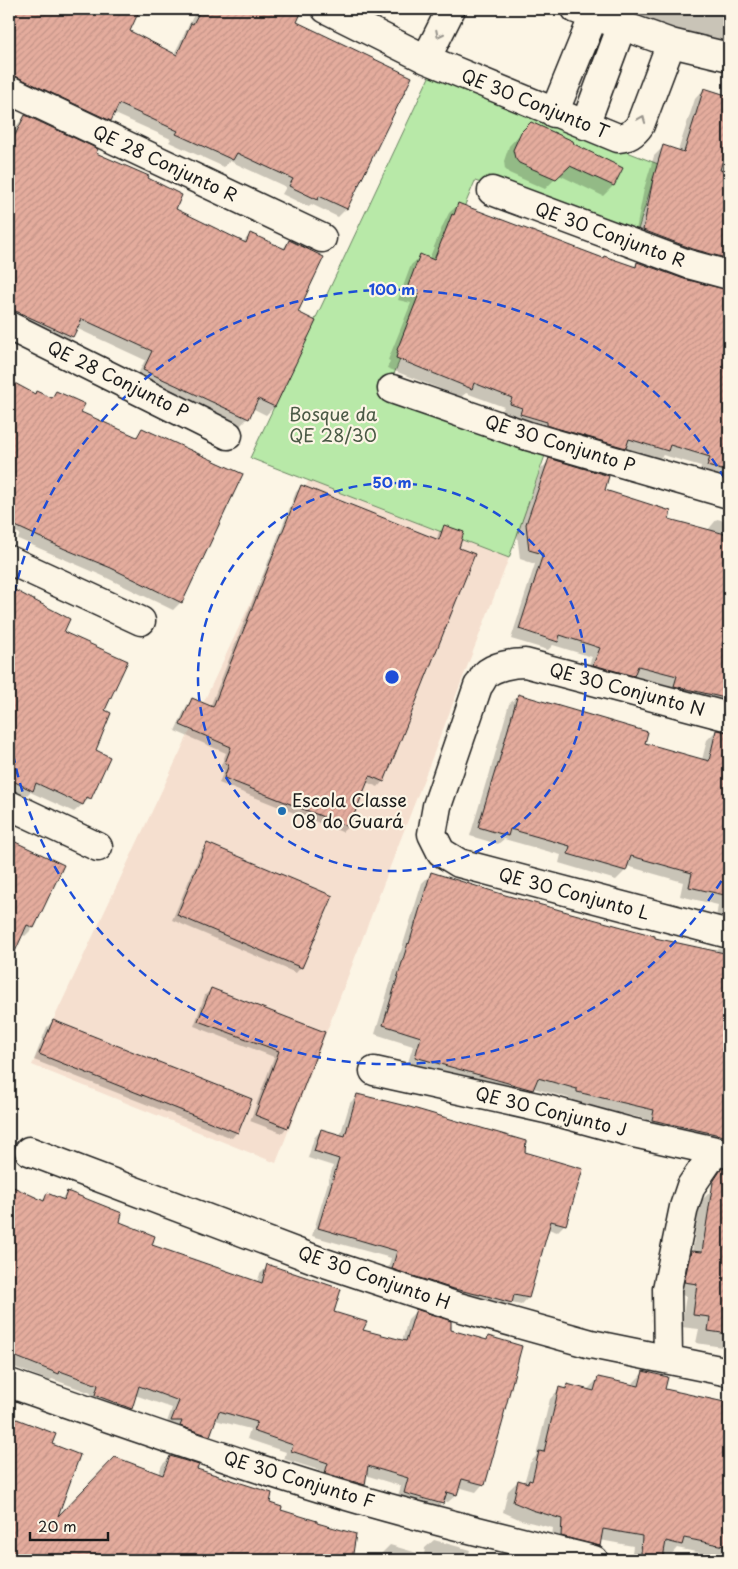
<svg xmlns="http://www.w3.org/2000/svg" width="738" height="1569" viewBox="0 0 738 1569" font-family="'Playpen Sans',sans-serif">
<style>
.built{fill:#f5dfcf}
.park{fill:#b8e9a8;stroke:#6a8262}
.shadow{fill:#0003}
.building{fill:url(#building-hatch);stroke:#1c1c1c}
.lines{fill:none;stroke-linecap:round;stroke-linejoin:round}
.minor-casing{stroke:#1c1c1c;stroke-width:31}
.minor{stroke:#fcf5e5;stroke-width:28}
.oneway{stroke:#97938b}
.ring{fill:none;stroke:#1d4ed8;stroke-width:2.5;stroke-dasharray:9 6}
.poi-dot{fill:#1f6fb2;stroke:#fcf5e5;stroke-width:2}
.labels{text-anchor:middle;stroke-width:4.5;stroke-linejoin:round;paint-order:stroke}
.street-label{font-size:18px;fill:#1c1c1c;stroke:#fcf5e5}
.park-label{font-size:18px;fill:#4b5a46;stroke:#fcf5e5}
.poi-label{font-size:18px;fill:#1c1c1c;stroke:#fcf5e5;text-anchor:start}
.centre{fill:#1d4ed8;stroke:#fcf5e5;stroke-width:2.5}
.ring-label{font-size:15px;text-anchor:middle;font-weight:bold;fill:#1d4ed8;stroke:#fcf5e5;stroke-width:4.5;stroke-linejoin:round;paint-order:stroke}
</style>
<defs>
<pattern id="building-hatch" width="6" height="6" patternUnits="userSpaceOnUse" patternTransform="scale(1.25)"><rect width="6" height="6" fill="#e4ac9d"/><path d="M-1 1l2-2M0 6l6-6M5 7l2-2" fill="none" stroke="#c39387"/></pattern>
</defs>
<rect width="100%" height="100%" fill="#fcf5e5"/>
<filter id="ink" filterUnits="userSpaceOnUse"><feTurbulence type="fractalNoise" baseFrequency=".02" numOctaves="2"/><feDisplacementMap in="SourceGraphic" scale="10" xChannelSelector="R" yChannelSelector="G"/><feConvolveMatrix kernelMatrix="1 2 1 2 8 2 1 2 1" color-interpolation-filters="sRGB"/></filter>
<g filter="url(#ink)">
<!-- built -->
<path class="built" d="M311,475L509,558L276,1163L32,1065Z"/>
<!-- park -->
<path class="park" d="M430,75L658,164L637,233L475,181L386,393L548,447L509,558L250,458Z"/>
<!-- shadow -->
<path class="shadow" d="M9,9H139L128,32L174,54L197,9H289L300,14L295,23L346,209L338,217L311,204L309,207L282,194L286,187L230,161L224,167L169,142L171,139L113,113L110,120L102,128L9,85Z
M595,9H729V56Z
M704,89L729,97V272L634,240L644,189L654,156L663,147L678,151L695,99Z
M25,116L146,179L174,210L242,243L251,234L282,249L289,242L302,348L274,407L266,415L252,408L247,419L239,427L136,378L145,360L76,328L72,337L64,345L9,319V127L14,129Z
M521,133L573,145L621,168L613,186L603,196L559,175L545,189L509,173L505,169L504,161L509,146Z
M459,204L603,259L633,267L637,263L683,280L729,291V484L699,475L701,466L663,455L658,460L539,431L501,413L504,407L466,393L461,397L387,368L390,361L388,360L411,303L398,300L411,265L421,256L429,259L443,225L449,213Z
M9,382L34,395L50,399L56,392L80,413L135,438L143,430L181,602L173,610L103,576L18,539L20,534L9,529Z
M550,460L603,491L667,520L708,530L717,519L729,522V714L666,695L668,685L632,676L624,684L585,674L592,657L553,645L548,650L511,639L535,564L520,559L517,534L541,469Z
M302,486L436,541L439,532L445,526L383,781L378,787L366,782L348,827L342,832L219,783L224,770L220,768L226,753L175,731L187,705L193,699L210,707L296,492Z
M9,589L33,600L62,632L104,711L94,751L109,757L90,798L74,812L30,792L24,798L9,791Z
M519,695L644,744L702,760L707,740L716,731L729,733V931L715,925L718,905L680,896L683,882L627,866L625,871L616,880L559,863L561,855L504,839L498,844L470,836L487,779L489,776L509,704Z
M9,840L62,865L33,928L25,936L21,934L9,962Z
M208,845L301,967L296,973L172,920L202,850Z
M432,873L505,897L654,939L715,952L719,949L729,950V1145L643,1129L646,1119L568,1101L569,1098L533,1088L523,1099L407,1066L413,1046L375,1034L399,954L401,951L422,883Z
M211,990L323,1032L287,1127L282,1133L250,1121L274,1057L194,1026L205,995Z
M53,1021L237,1132L232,1138L34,1060L47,1027Z
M358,1095L523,1153L581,1170L564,1225L557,1232L548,1229L528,1298L521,1305L511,1303L503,1310L386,1276L391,1258L312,1236L333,1166L308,1158L314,1138L321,1130L340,1136L350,1103Z
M9,1187L42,1201L48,1195L60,1200L68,1192L118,1223L151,1246L257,1283L260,1274L268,1266L332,1313L361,1331L402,1342L408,1319L416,1311L450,1331L485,1340L488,1338L483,1484L476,1492L458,1487L456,1495L448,1502L443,1501L435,1511L397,1500L401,1486L365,1475L363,1484L356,1492L319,1480L322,1471L284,1459L286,1452L247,1439L250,1429L215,1420L209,1436L201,1443L165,1428L172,1408L135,1395L131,1408L123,1416L88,1403L91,1393L52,1379L50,1381L9,1365Z
M712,1190L729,1193V1348L696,1343L699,1329L681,1327L686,1296L673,1294L679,1264L692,1252L700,1202Z
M643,1373L664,1390L729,1403V1560H715V1556L677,1548L671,1555L662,1553V1558L659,1560H631L633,1546L600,1540L599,1546L589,1556L551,1546L553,1528L521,1520L503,1512L508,1491L518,1481L524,1483L530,1463L536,1456L550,1399L560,1388L563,1389L567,1385L587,1390L598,1379L632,1386L633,1383Z
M9,1417L55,1434L51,1445L55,1520L158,1475L162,1465L170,1457L279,1511L316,1524L355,1535L351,1560H9Z
M434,1540L470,1550L467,1560H380L382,1553L390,1545L424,1555L425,1548Z"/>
<!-- building -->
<path class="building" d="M9,9H140L130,31L177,55L191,23L193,24L201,9H303L297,22L412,77L347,209L319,196L318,200L289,186L293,179L237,153L233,160L176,134L178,131L119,104L111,121L9,73Z
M704,88L729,96V139L720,170L729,172V259L693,249L643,230L653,179L663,145L684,152Z
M25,115L98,149L96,153L149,176L148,178L182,195L176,209L246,243L250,233L285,249L289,240L324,257L298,312L316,321L275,407L258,399L249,419L143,370L152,351L82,319L73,337L9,308V147Z
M531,122L573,141L574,144L623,168L614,186L570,166L556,179L519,163L515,158L513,150L521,132Z
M458,203L603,258L604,256L636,267L637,262L684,279L729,290V472L707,466L710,457L670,445L668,451L629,439L626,448L556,428L547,425V422L520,414L522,408L510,404L512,398L474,383L472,389L396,358L398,351L397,350L419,294L406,291L420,254L434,260L452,214L454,215Z
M9,380L35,394L36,391L52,398L56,391L85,404L81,412L137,437L142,428L243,474L182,603L111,568L65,549L9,523Z
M549,458L609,476L605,490L671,511L669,519L729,535V620L722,646L729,648V699L674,686L677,676L638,666L634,676L593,665L600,648L560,635L558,642L519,629L543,554L529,550L526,524Z
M301,485L439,540L444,525L464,532L459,548L475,554L384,782L370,776L349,827L224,778L229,764L225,763L231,747L180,725L192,698L213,707Z
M9,587L70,619L64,632L128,661L105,710L111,713L96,750L110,757L91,799L87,797L83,805L36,783L33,791L9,779Z
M518,694L648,732L645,743L709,761L716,730L729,732V896L689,887L692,873L631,856L626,871L568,854L570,846L510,829L508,836L478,827L496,768H497Z
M9,839L64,865L34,928L27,925L9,965Z
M207,843L333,896L302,968L177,915Z
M431,872L505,895L655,936V938L729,954V1137L652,1120L654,1110L577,1092V1089L538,1078L533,1090L415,1057L421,1037L383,1025L408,943L409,944Z
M211,988L325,1032L288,1128L255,1115L279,1051L198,1021Z
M53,1020L252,1099L238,1133L39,1054Z
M357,1094L406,1106L526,1141L525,1152L583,1169L566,1225L551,1221L529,1298L514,1295L512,1303L480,1294V1295L450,1288L392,1269L397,1251L318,1228L339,1159L314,1151L321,1129L345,1136Z
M722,1168L729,1169V1334L708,1331L710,1317L693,1315L697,1284L684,1282L691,1251L702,1252L713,1182Z
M9,1185L44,1201L47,1193L64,1200L67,1191L122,1213L120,1222L155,1236L152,1245L262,1283L267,1264L341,1289L334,1312L367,1322L363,1330L406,1341L416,1309L451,1321V1330L487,1340L488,1336L522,1346L503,1417H504L485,1485L462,1479L457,1495L447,1492L443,1504L404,1493L408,1478L368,1466L365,1485L325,1473L328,1463L291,1451L293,1445L253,1431L257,1422L219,1411L210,1436L180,1426L182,1421H171L179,1401L139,1386L132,1409L95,1395L98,1385L60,1371L59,1374L9,1354Z
M643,1371L668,1377L665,1389L729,1403V1547L684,1538L682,1545L666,1541L663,1558L641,1554L642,1536L603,1529L600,1546L561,1536L562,1519L532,1510L513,1502L518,1480L528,1483L529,1480L532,1481L539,1451L544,1452L559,1387L566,1389L567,1384L594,1391L598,1377L639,1386Z
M9,1416L56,1434L52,1444L80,1455L58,1516L115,1457L163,1475L170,1456L199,1465L197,1469L272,1493L270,1503L282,1507L281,1510L317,1521V1523L356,1534L352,1560H9Z"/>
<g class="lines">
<defs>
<path id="minor" d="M326,9L426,59L618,138C628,137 634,134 640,125L671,43
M576,9L671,43L729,57
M426,59L451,9
M9,90L322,238
M554,113L594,15
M585,125L622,25
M492,191L688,264L729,275
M9,326L228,435
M392,389L528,436L729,494
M9,560L141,621
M729,717L525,663C513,663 494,666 485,675C483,678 481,683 478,686L437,806L432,834L441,852L459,863L729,934
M9,805L98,847
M374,1071L546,1109L634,1133L729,1154
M29,1151L322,1262L455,1306L591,1344L729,1372
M668,1359L667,1289L684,1207L691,1186L715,1151
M9,1383C103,1416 196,1449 291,1479C391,1511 493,1535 594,1560"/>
</defs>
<!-- minor casing -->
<use href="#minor" class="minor-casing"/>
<!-- minor -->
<use href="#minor" class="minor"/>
</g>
<!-- one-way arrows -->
<defs><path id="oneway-chevron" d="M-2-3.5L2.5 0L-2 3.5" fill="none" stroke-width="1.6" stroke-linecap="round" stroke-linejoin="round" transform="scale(1.25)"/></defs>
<g class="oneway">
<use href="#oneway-chevron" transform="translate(439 34) rotate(117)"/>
<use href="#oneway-chevron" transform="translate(642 119) rotate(-68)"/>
</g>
</g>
<!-- distance rings -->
<g class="ring">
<circle cx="392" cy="677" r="194"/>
<path d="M729 868A387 387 0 0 1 9 731M9 623A387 387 0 0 1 729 486"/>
</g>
<!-- markers -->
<circle class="poi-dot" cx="282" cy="811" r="5"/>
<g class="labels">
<!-- street labels -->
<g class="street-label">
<text transform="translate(535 104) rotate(22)" y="6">QE 30 Conjunto T</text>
<text transform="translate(165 164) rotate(25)" y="6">QE 28 Conjunto R</text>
<text transform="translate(610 235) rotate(20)" y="6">QE 30 Conjunto R</text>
<text transform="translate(118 380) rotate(26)" y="6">QE 28 Conjunto P</text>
<text transform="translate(560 444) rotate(17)" y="6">QE 30 Conjunto P</text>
<text transform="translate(627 690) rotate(15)" y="6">QE 30 Conjunto N</text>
<text transform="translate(574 894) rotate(15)" y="6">QE 30 Conjunto L</text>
<text transform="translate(551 1112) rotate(14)" y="6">QE 30 Conjunto J</text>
<text transform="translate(374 1278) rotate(19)" y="6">QE 30 Conjunto H</text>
<text transform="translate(299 1480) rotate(17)" y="6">QE 30 Conjunto F</text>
</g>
<!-- park labels -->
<g class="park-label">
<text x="333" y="421">Bosque da<tspan x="333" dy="21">QE 28/30</tspan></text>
</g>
<!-- poi labels -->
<g class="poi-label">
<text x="292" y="807">Escola Classe<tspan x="292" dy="21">08 do Guará</tspan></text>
</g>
</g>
<circle cx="392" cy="677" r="8" class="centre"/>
<g class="ring-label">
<text x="392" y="295">100 m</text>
<text x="392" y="488">50 m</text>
</g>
<!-- margin -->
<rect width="738" height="1569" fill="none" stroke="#fcf5e5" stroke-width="30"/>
<rect x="15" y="15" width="708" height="1539" fill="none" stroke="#1c1c1c" stroke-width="2" filter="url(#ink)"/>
<!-- scale -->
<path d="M30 1532v8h78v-8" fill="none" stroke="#1c1c1c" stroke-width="2.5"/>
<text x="38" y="1532" font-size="15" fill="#1c1c1c" stroke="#fcf5e5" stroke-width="4" paint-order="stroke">20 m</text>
</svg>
